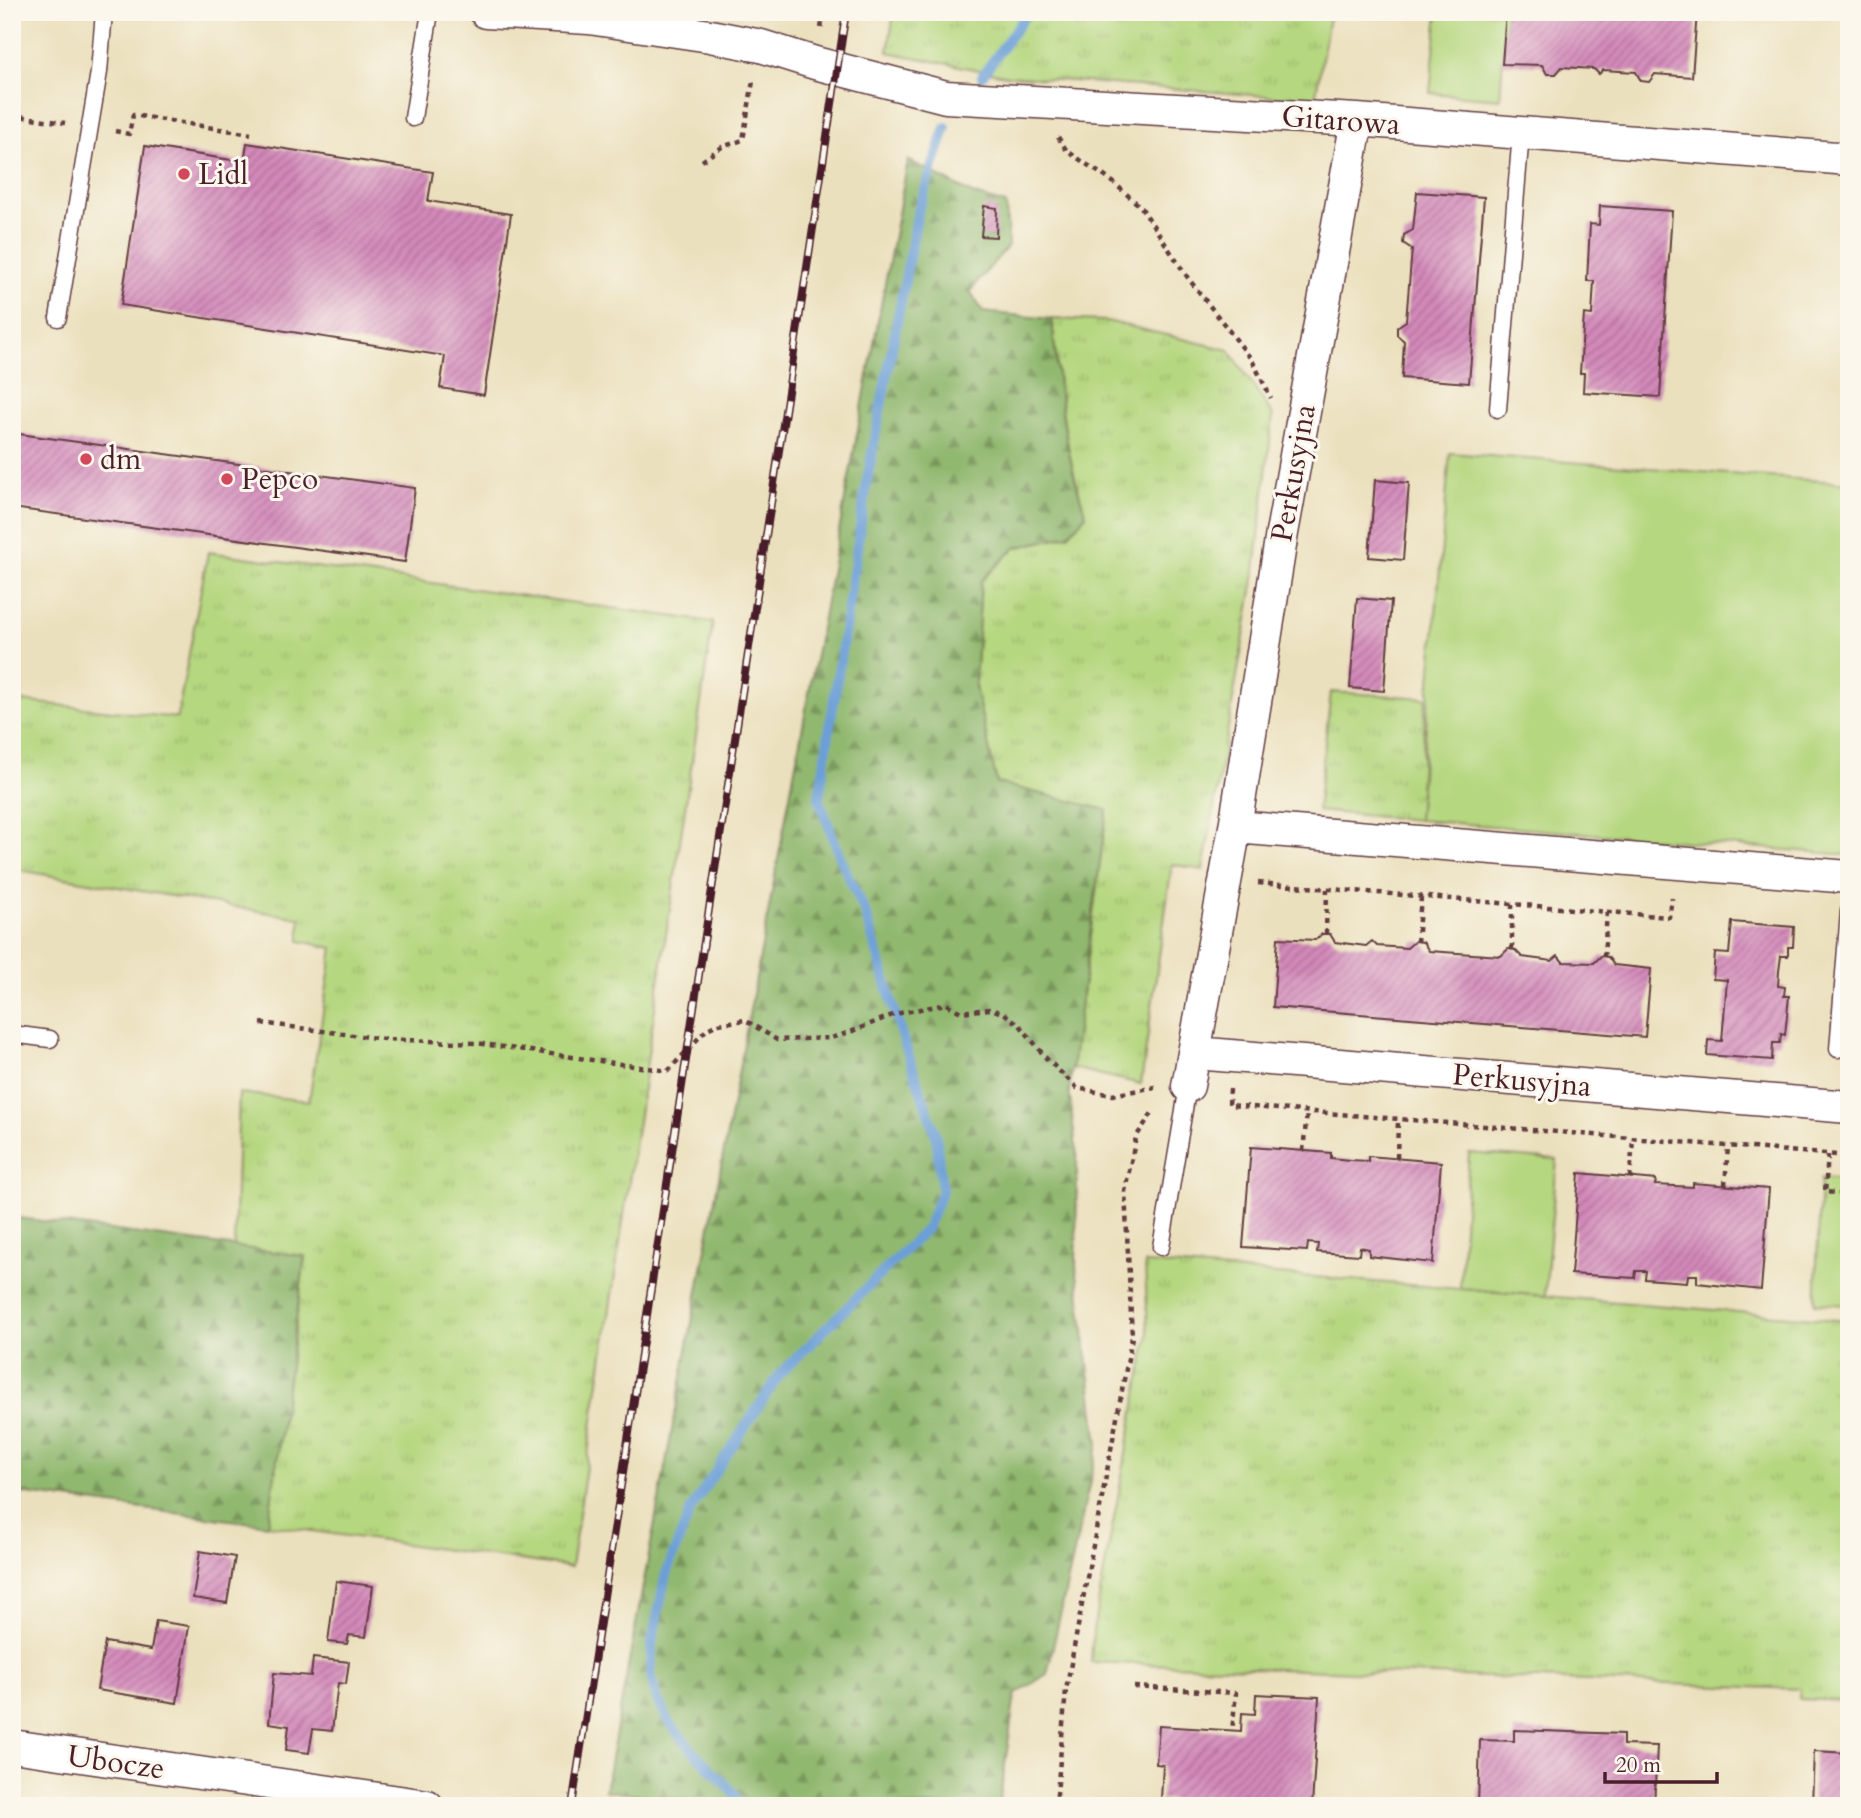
<svg xmlns="http://www.w3.org/2000/svg" width="1861" height="1818" viewBox="0 0 1861 1818" font-family="Cardo,serif">
<style>
.grass{fill:url(#grass-tufts);stroke:#807b55;stroke-width:2}
.forest{fill:url(#forest-firs);stroke:#6d6c4c;stroke-width:2}
.park{fill:#b5d77f;stroke:#807b55;stroke-width:2}
.lines{fill:none;stroke-linecap:round;stroke-linejoin:round}
.stream{stroke:#6c9fd7;stroke-width:10}
.building{fill:url(#building-hatch)}
.service-casing{stroke:#623c41;stroke-width:19}
.minor-casing{stroke:#623c41;stroke-width:35}
.path{stroke:#623c41;stroke-width:4.5;stroke-dasharray:5 5;stroke-linecap:butt}
.service{stroke:#fff;stroke-width:16}
.minor{stroke:#fff;stroke-width:32}
.rail-casing{stroke:#4a1f2b;stroke-width:8}
.rail{stroke:#fbf7ec;stroke-width:5;stroke-dasharray:16;stroke-linecap:butt}
.poi-dot{fill:#d1495b;stroke:#fbf7ec;stroke-width:2.5}
.labels{text-anchor:middle;stroke-width:6;stroke-linejoin:round;paint-order:stroke}
.street-label{font-size:30px;fill:#4a1f2b;stroke:#fbf7ec}
.poi-label{font-size:30px;fill:#4a1f2b;stroke:#fbf7ec;text-anchor:start}
</style>
<defs>
<pattern id="grass-tufts" width="24" height="20" patternUnits="userSpaceOnUse" patternTransform="scale(1.75)"><rect width="24" height="20" fill="#b5d77f"/><path d="M3 7l-1-3M5 7V3M7 7l1-3M15 17l-1-3M17 17v-4M19 17l1-3" fill="none" stroke="#9db86e"/></pattern>
<pattern id="forest-firs" width="22" height="20" patternUnits="userSpaceOnUse" patternTransform="scale(1.75)"><rect width="22" height="20" fill="#90b86e"/><path d="M5 1l3.5 6h-7zM16 11l3.5 6h-7z" fill="#78955b"/></pattern>
<pattern id="building-hatch" width="6" height="6" patternUnits="userSpaceOnUse" patternTransform="scale(1.75)"><rect width="6" height="6" fill="#d389ba"/><path d="M-1 1l2-2M0 6l6-6M5 7l2-2" fill="none" stroke="#ad6f97"/></pattern>
</defs>
<rect width="100%" height="100%" fill="#fbf7ec"/>
<filter id="ink" filterUnits="userSpaceOnUse"><feTurbulence type="fractalNoise" baseFrequency=".0143" numOctaves="2"/><feDisplacementMap in="SourceGraphic" scale="14" xChannelSelector="R" yChannelSelector="G"/><feConvolveMatrix kernelMatrix="1 2 1 2 8 2 1 2 1" color-interpolation-filters="sRGB"/></filter>
<filter id="wash" filterUnits="userSpaceOnUse"><feTurbulence type="fractalNoise" baseFrequency=".00686" numOctaves="4" result="noise"/><feDisplacementMap in="SourceGraphic" scale="28" xChannelSelector="R" yChannelSelector="G"/><feGaussianBlur stdDeviation="1.57" result="paint"/><feColorMatrix in="noise" values="0 0 0 0 0 0 0 0 0 0 0 0 0 0 0 0 0 1.4 0 .05"/><feComposite in="paint" operator="in"/></filter>
<g filter="url(#wash)">
<rect width="100%" height="100%" fill="#ebe0bd"/>
<!-- grass -->
<path class="grass" d="M894,12H1330L1315,100L1009,76L888,52Z
M1052,319L1107,321L1229,350L1273,415L1254,579L1203,870L1172,864L1141,1084L1072,1068L1107,811L997,783L975,687L981,581L1015,548L1068,535L1086,515C1064,451 1059,385 1052,319Z
M208,552L713,622L571,1567L268,1525L305,1257L234,1248L239,1093L309,1101L333,948L300,941V918L12,869V700L177,718Z
M1331,692L1426,698L1418,820L1317,811Z
M1145,1263L1849,1321V1701L1799,1699L1800,1689L1091,1662L1093,1631L1148,1336Z"/>
<!-- forest -->
<path class="forest" d="M908,160L974,195L1006,204L1008,246L970,291L983,312L1052,319C1059,385 1063,451 1086,515L1068,535L1015,548L981,581L975,687L997,783L1107,810L1069,1090L1077,1157L1076,1266L1098,1445L1047,1674L1015,1695L999,1806H737L605,1791Z
M12,1217L305,1256L268,1525L12,1492Z"/>
<!-- park -->
<path class="park" d="M1438,12H1506L1500,99L1430,93Z
M1450,453L1849,483V855L1418,820Z
M1469,1153L1557,1160L1545,1296L1460,1288Z
M1821,1178L1849,1180V1305L1815,1303Z"/>
<g class="lines">
<!-- stream -->
<path class="stream" d="M982,76L1028,12
M739,1806L733,1792L694,1752L671,1725L656,1697L651,1675L652,1642L666,1574L691,1509L780,1374L927,1228L942,1191L936,1136L902,1036L865,912L842,862L819,799L868,475L918,211L946,127"/>
</g>
<g id="blocks">
<!-- building -->
<path class="building" d="M1506,12H1697L1692,77L1655,74L1649,82L1641,81L1636,72L1603,70L1599,74L1594,69L1562,67L1556,74H1547L1542,65L1502,64Z
M247,143L433,172L428,201L511,214L484,395L440,388L445,356L121,305L145,146L244,162Z
M1417,192L1484,197L1469,383L1402,378L1404,341L1397,335V327L1406,321L1412,249L1403,243L1404,235L1413,230Z
M984,206L997,208L996,237L981,236Z
M1600,206L1672,211L1660,397L1583,392L1584,373H1580L1584,314L1592,315L1594,281H1587L1590,224L1599,225Z
M12,433L415,488L405,562L12,508Z
M1375,480L1409,483L1403,560L1369,557Z
M1357,598L1391,601L1384,691L1350,688Z
M12,888L19,889L14,928H12Z
M1732,922L1794,927L1793,947H1788V956H1781L1779,971L1778,986L1785,987L1784,996H1789L1785,1035L1781,1034L1780,1043H1773L1772,1060L1707,1055L1708,1040L1722,1041L1727,980L1713,979L1715,953L1729,954Z
M1322,934H1330L1335,942L1366,946L1372,941L1377,946L1407,948L1415,941L1423,942L1429,951L1501,956L1508,949L1515,950L1522,957L1552,961L1558,956L1563,962L1594,963L1601,956L1608,957L1614,965L1651,969L1645,1037L1273,1007L1278,938L1315,940Z
M1251,1147L1331,1153V1158L1350,1160L1368,1161V1156L1441,1162L1433,1263L1369,1256V1249L1360,1247L1359,1255L1317,1252L1318,1244L1308,1243L1307,1251L1243,1247Z
M1579,1173L1656,1180L1655,1185L1693,1187V1183L1769,1189L1761,1290L1697,1283V1275H1688L1687,1282L1645,1279L1646,1271H1636L1635,1278L1571,1274Z
M200,1551L235,1557L227,1603L193,1598Z
M336,1581L373,1586L366,1637L349,1635L347,1644L328,1642Z
M156,1621L189,1626L177,1703L97,1690L105,1642L151,1650Z
M313,1658L349,1662L346,1684L338,1683L332,1731L313,1729L309,1753L286,1750L289,1726L269,1723L274,1673L311,1676Z
M1256,1694L1319,1697L1312,1806H1272L1161,1799L1163,1765L1156,1764L1159,1726L1241,1731L1242,1713L1255,1714Z
M1514,1730L1623,1734V1745L1657,1746L1654,1806H1478L1480,1740L1514,1741Z
M1814,1751L1849,1753V1806H1812Z"/>
</g>
</g>
<g filter="url(#ink)">
<use href="#blocks" fill-opacity="0" stroke="#623c41" stroke-width="2"/>
<g class="lines">
<defs>
<path id="service" d="M413,118L430,12
M58,318L99,72L104,12
M1498,409L1521,133
M12,1034L50,1039
M1838,1049L1849,911
M1161,1247L1188,1086"/>
<path id="minor" d="M486,12L589,18L710,36L761,46L815,63L946,97L1357,120L1849,159
M1235,827L1849,877
M1195,1053L1849,1107
M1188,1086L1235,827L1282,533L1357,120
M12,1746L427,1806"/>
</defs>
<!-- service casing -->
<use href="#service" class="service-casing"/>
<!-- minor casing -->
<use href="#minor" class="minor-casing"/>
<!-- path -->
<path class="path" d="M821,28L824,12
M12,115L65,123
M115,131L129,134L133,115L251,134
M1058,137L1067,151L1113,182L1141,207L1188,278L1252,360L1271,398
M702,161L722,147L743,140L753,81
M1258,883L1669,917L1672,898
M1326,934L1327,889
M1417,942L1421,898
M1512,949V905
M1604,957L1607,912
M261,1023L384,1039L476,1043L668,1071L707,1029L718,1024L745,1020L777,1040L831,1038L853,1031L895,1014L946,1004L961,1012L991,1009L1005,1014L1020,1025L1046,1058L1077,1088L1112,1095L1155,1087
M1230,1089L1229,1105L1849,1156
M1303,1151L1307,1113
M1828,1155L1825,1192L1849,1194
M1397,1158L1398,1120
M1630,1178L1633,1139
M1725,1185L1728,1147
M1134,1687L1236,1693L1232,1731
M1056,1806L1066,1690L1132,1337L1125,1191L1136,1137L1154,1110"/>
<!-- service -->
<use href="#service" class="service"/>
<!-- minor -->
<use href="#minor" class="minor"/>
<defs>
<path id="rail" d="M572,1806L846,12"/>
</defs>
<!-- rail casing -->
<use href="#rail" class="rail-casing"/>
<!-- rail -->
<use href="#rail" class="rail"/>
</g>
</g>
<!-- markers -->
<g class="poi-dot">
<circle cx="184" cy="174" r="7"/>
<circle cx="86" cy="459" r="7"/>
<circle cx="227" cy="479" r="7"/>
</g>
<g class="labels">
<!-- street labels -->
<g class="street-label">
<text transform="translate(1341 120) rotate(4)" y="10">Gitarowa</text>
<text transform="translate(1293 473) rotate(-80)" y="10">Perkusyjna</text>
<text transform="translate(1522 1080) rotate(5)" y="10">Perkusyjna</text>
<text transform="translate(116 1762) rotate(8)" y="10">Ubocze</text>
</g>
<!-- poi labels -->
<g class="poi-label">
<text x="198" y="184">Lidl</text>
<text x="100" y="469">dm</text>
<text x="241" y="489">Pepco</text>
</g>
</g>
<!-- margin -->
<rect width="1861" height="1818" fill="none" stroke="#fbf7ec" stroke-width="42"/>
<!-- scale -->
<path d="M1605 1772v10h112v-10" fill="none" stroke="#4a1f2b" stroke-width="3.5"/>
<text x="1616" y="1772" font-size="21" fill="#4a1f2b" stroke="#fbf7ec" stroke-width="5" paint-order="stroke">20 m</text>
</svg>
